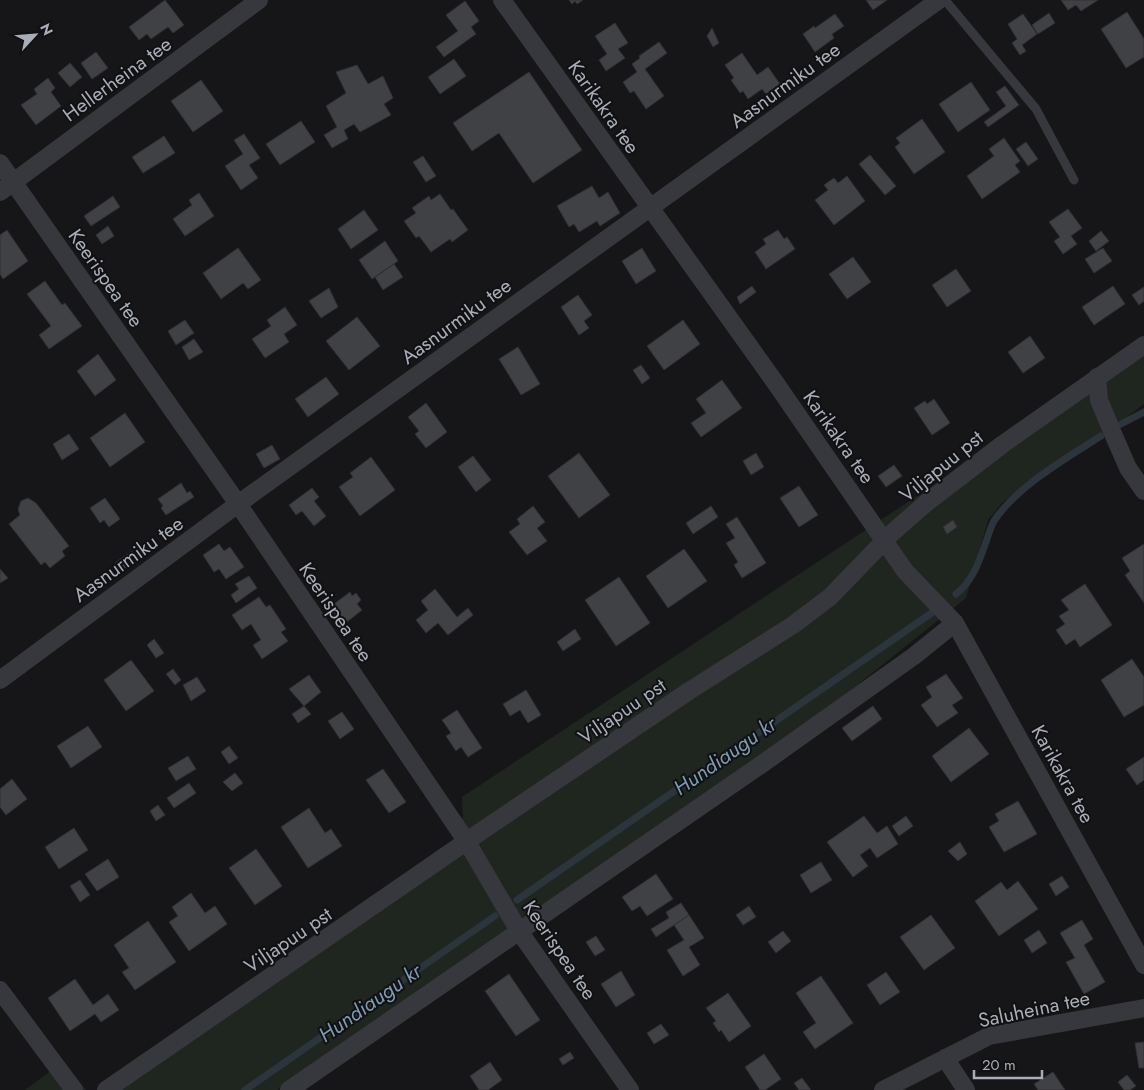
<svg xmlns="http://www.w3.org/2000/svg" width="1144" height="1090" viewBox="0 0 1144 1090" font-family="Jost,sans-serif">
<style>
.green{fill:#1e261f}
.lines{fill:none;stroke-linecap:round;stroke-linejoin:round}
.stream{stroke:#2c353c;stroke-width:7}
.building{fill:#404145;stroke:#303034}
.service{stroke:#37383d;stroke-width:9}
.minor{stroke:#37383d;stroke-width:18}
.labels{text-anchor:middle;stroke-width:4;stroke-linejoin:round;paint-order:stroke}
.street-label{font-size:20px;fill:#a8adb8;stroke:#111113}
.water-label{font-size:21px;font-style:italic;fill:#7f9bb3;stroke:#111113}
</style>
<rect width="100%" height="100%" fill="#161618"/>
<!-- green -->
<path class="green" d="M1144,346V404L1127,417L1057,461L1003,502L988,520L966,598L791,738L277,1090H109L464,852L462,797Z
M64,1061L86,1090H25Z"/>
<g class="lines">
<!-- stream -->
<path class="stream" d="M1121,424L1144,412
M956,594C974,580 980,559 987,539C989,533 991,526 994,521C1016,487 1068,457 1101,436
M517,900L933,612
M245,1090L495,916"/>
</g>
<!-- building -->
<path class="building" d="M165,0L184,25L173,33L168,27L151,39L147,34L139,40L129,27Z
M569,0H583L577,4L575,1L572,4Z
M866,0H887L873,10Z
M1061,0H1098L1081,11L1076,5L1068,10Z
M465,1L479,21L471,27L476,34L444,57L436,47L458,31L446,15Z
M1127,12L1144,39V57L1126,68L1101,29Z
M1049,13L1055,23L1038,34L1032,25Z
M835,14L844,26L832,34L834,38L815,52L803,34L814,26L815,28Z
M1023,14L1037,34L1022,45L1026,51L1020,55L1012,43L1017,39L1008,24Z
M615,23L628,43L618,49L625,58L606,71L599,60L607,54L595,36Z
M712,28L719,43L713,47L707,36Z
M659,42L667,53L645,69L664,96L646,109L634,91L630,93L623,82L637,72L632,64L640,58L639,56Z
M96,52L108,68L92,79L81,63Z
M742,53L757,75L768,67L780,84L766,94L762,89L748,99L743,91L740,93L731,80L734,78L725,65Z
M454,59L466,76L440,94L428,77Z
M70,63L82,77L70,87L58,73Z
M357,65L368,84L383,76L393,98L384,104L391,115L360,132L354,124L344,130L348,139L332,148L324,135L337,127L326,106L346,93L336,72Z
M529,72L582,150L533,183L499,133L472,151L453,123Z
M48,78L55,88L51,92L61,106L36,125L21,105L37,94L34,89Z
M201,80L223,111L193,132L171,101Z
M971,82L990,110L958,132L939,104Z
M1005,86L1019,105L988,127L984,122L1006,106L996,92Z
M922,119L945,152L914,174L895,147L900,143L896,138Z
M301,121L315,142L280,165L266,144Z
M244,134L260,158L249,165L258,178L241,190L225,166L243,154L234,140Z
M164,136L175,153L143,173L132,157Z
M1004,138L1020,161L1015,165L1020,172L982,199L967,176L994,156L989,149Z
M1026,142L1038,159L1028,166L1016,149Z
M870,155L896,186L885,195L859,164Z
M423,156L436,176L426,182L413,162Z
M847,176L865,201L834,225L815,200L828,190L824,185L834,178L838,183Z
M592,186L599,198L608,192L620,213L600,226L597,221L579,232L574,224L569,227L557,206Z
M199,193L214,216L185,236L173,219L192,205L189,200Z
M440,194L451,210L453,209L468,230L452,242L450,239L431,252L419,236L416,238L404,221L416,213L412,208L429,196L431,200Z
M113,196L120,207L91,226L84,216Z
M1068,209L1082,228L1071,236L1077,244L1063,254L1054,241L1060,237L1049,222Z
M364,210L378,230L351,249L338,229Z
M108,226L114,236L102,244L96,235Z
M7,230L28,261L3,279L0,274V235Z
M778,230L784,239L787,237L795,249L766,269L755,252L766,244L763,239Z
M1101,231L1109,241L1096,251L1089,241Z
M385,241L398,261L372,279L359,260Z
M238,248L261,280L248,289L243,283L221,299L203,273Z
M642,248L656,271L636,284L622,261Z
M1103,248L1112,261L1094,273L1085,259Z
M853,257L871,282L847,299L829,274Z
M394,264L403,277L383,290L375,277Z
M956,269L971,291L947,307L932,285Z
M45,281L62,305L65,303L82,326L49,349L39,335L51,326L27,294Z
M752,286L756,292L740,304L737,297Z
M1113,286L1125,304L1094,325L1082,307Z
M1144,287V301L1139,305L1132,295Z
M329,288L338,307L321,318L309,301Z
M578,295L592,315L584,321L589,328L579,335L561,307Z
M285,307L297,325L284,334L289,342L265,358L252,339L271,326L267,320Z
M357,317L380,346L349,370L326,341Z
M185,320L194,333L176,345L168,331Z
M683,320L700,344L664,370L647,346Z
M1030,336L1045,358L1023,373L1008,352Z
M194,339L203,352L189,360L182,347Z
M518,347L540,384L521,395L499,359Z
M98,354L116,380L95,396L77,371Z
M641,365L650,378L642,384L633,370Z
M326,377L339,394L308,417L295,399Z
M722,380L742,408L701,437L691,423L706,413L696,399Z
M934,399L950,423L932,435L914,408L925,401L927,404Z
M426,403L447,432L426,448L415,434L419,431L408,417Z
M125,413L145,442L110,467L90,438Z
M69,434L79,449L62,460L53,444Z
M272,445L280,459L264,468L256,454Z
M579,453L610,495L579,518L548,476Z
M756,453L764,467L751,475L743,461Z
M473,456L491,480L476,492L458,467Z
M371,457L395,490L360,516L339,487L353,477L350,473Z
M894,465L902,476L886,487L878,476Z
M181,483L187,493L190,491L194,497L166,515L161,508L163,506L158,499Z
M799,486L818,515L799,527L780,498Z
M312,488L319,497L314,501L326,516L314,526L302,511L296,515L289,505Z
M28,498L36,503L69,546L62,551L65,556L50,568L45,562L41,565L9,524L20,515L18,509L21,501Z
M105,498L120,519L109,527L104,520L100,523L90,508Z
M533,506L545,522L537,528L547,541L527,555L509,532L520,524L517,519Z
M711,506L718,517L693,534L686,523Z
M737,517L766,563L742,578L734,565L738,562L726,543L735,538L726,524Z
M953,520L957,527L947,534L943,527Z
M219,544L224,551L230,547L244,567L226,579L219,569L214,572L203,555Z
M1144,544V603L1125,575L1130,571L1122,558Z
M684,549L707,581L668,608L646,576Z
M132,551L137,559L121,571L115,563Z
M0,569L8,578L0,583Z
M249,576L257,588L236,603L231,595L239,589L235,584Z
M619,577L650,623L616,646L585,600Z
M1085,584L1112,625L1080,647L1075,639L1066,645L1056,630L1065,624L1059,616L1069,610L1061,600Z
M435,589L457,617L468,608L473,615L448,635L438,623L426,633L416,620L428,610L421,601Z
M350,592L352,596L356,593L361,600L357,604L362,610L343,625L330,607Z
M259,597L266,607L270,605L286,629L281,632L288,641L262,659L253,645L261,640L251,624L242,630L232,615Z
M575,629L581,639L563,651L557,642Z
M154,639L164,653L156,658L147,645Z
M1132,659L1144,677V705L1124,717L1101,680Z
M131,660L154,691L126,711L104,680Z
M173,669L181,680L175,685L166,674Z
M946,674L963,698L952,705L958,713L937,727L921,705L932,697L926,687Z
M309,675L321,692L304,706L289,689Z
M197,677L206,691L191,701L183,685Z
M526,690L541,715L528,723L520,710L510,716L503,704Z
M304,706L311,714L298,723L292,714Z
M873,706L882,719L852,741L842,728Z
M457,710L482,748L468,757L461,747L456,751L446,736L451,733L442,720Z
M342,712L354,729L340,739L328,721Z
M88,726L102,747L71,768L57,746Z
M969,728L989,754L951,782L932,756Z
M229,746L238,758L229,764L221,752Z
M188,756L196,769L176,781L168,768Z
M1144,757V780L1137,785L1126,769Z
M383,769L406,802L389,813L366,780Z
M235,773L243,783L232,791L223,782Z
M12,779L27,799L6,815L0,807V789Z
M189,783L196,793L174,808L167,798Z
M1018,801L1037,834L1004,852L989,827L999,821L995,814Z
M158,805L165,815L156,821L150,811Z
M309,808L325,833L331,829L342,846L308,868L281,827Z
M864,816L877,833L887,826L898,844L877,858L870,848L860,855L868,866L853,877L827,842Z
M906,816L913,826L899,836L892,826Z
M74,828L88,850L59,869L45,847Z
M960,842L967,854L958,861L948,851Z
M256,849L282,886L255,905L229,868Z
M108,859L119,877L97,891L85,874Z
M821,862L832,880L811,893L800,875Z
M656,874L673,899L647,916L640,906L632,911L622,897Z
M1062,876L1069,887L1056,896L1049,884Z
M80,880L90,895L80,902L70,886Z
M1018,881L1038,909L999,936L975,901L1001,882L1007,890Z
M191,893L205,913L215,906L227,924L189,951L169,922L178,916L172,907Z
M681,903L689,915L656,937L651,929L669,918L666,912Z
M749,906L756,917L743,925L736,915Z
M689,915L704,938L689,947L700,965L683,976L667,950L684,940L674,925Z
M931,915L955,948L924,970L900,937Z
M1082,920L1093,939L1084,945L1105,982L1084,994L1066,962L1075,958L1060,933Z
M148,921L176,962L135,990L122,972L129,968L114,945Z
M1039,930L1047,943L1032,953L1024,940Z
M783,931L791,941L776,953L768,942Z
M596,936L605,950L595,956L586,942Z
M621,971L635,995L616,1007L601,984Z
M886,972L900,992L880,1005L867,985Z
M509,974L540,1020L516,1036L485,991Z
M821,976L853,1023L815,1049L803,1032L816,1023L796,993Z
M75,979L93,1005L108,994L119,1010L101,1022L95,1014L70,1031L48,998Z
M728,993L751,1026L729,1042L721,1030L719,1032L713,1023L716,1021L706,1008Z
M661,1024L669,1035L654,1044L647,1033Z
M1144,1042V1068H1139L1135,1043Z
M570,1052L574,1058L563,1065L559,1059Z
M764,1054L781,1079L765,1090H760L745,1067Z
M490,1062L502,1080L488,1090H479L470,1076Z
M1053,1072L1065,1090H1038L1034,1084Z
M1127,1075L1136,1086L1130,1090H1124L1118,1082Z
M802,1078L811,1090H799L794,1083Z"/>
<g class="lines">
<!-- service -->
<path class="service" d="M945,0L1036,109L1074,180"/>
<!-- minor -->
<path class="minor" d="M502,0L777,385L905,571L955,623L1144,965
M0,163L238,504L467,842L519,931L630,1090
M0,192L259,0
M1097,377L1099,400L1114,436L1128,468L1144,491
M0,680L238,504L939,0
M0,990L74,1090
M945,1058L966,1090
M106,1090L483,830L689,691L793,625L830,597L892,533L925,504L1003,444L1144,345
M289,1090L762,764L914,656L955,623
M883,1090L989,1036L1144,1008"/>
</g>
<g class="labels">
<!-- street labels -->
<g class="street-label">
<text transform="translate(117 79) rotate(-36)" y="7">Hellerheina tee</text>
<text transform="translate(785 85) rotate(-36)" y="7">Aasnurmiku tee</text>
<text transform="translate(604 107) rotate(55)" y="7">Karikakra tee</text>
<text transform="translate(106 278) rotate(55)" y="7">Keerispea tee</text>
<text transform="translate(456 321) rotate(-36)" y="7">Aasnurmiku tee</text>
<text transform="translate(839 437) rotate(55)" y="7">Karikakra tee</text>
<text transform="translate(941 466) rotate(-39)" y="7">Viljapuu pst</text>
<text transform="translate(128 559) rotate(-36)" y="7">Aasnurmiku tee</text>
<text transform="translate(336 612) rotate(56)" y="7">Keerispea tee</text>
<text transform="translate(622 711) rotate(-34)" y="7">Viljapuu pst</text>
<text transform="translate(1063 774) rotate(61)" y="7">Karikakra tee</text>
<text transform="translate(288 940) rotate(-34)" y="7">Viljapuu pst</text>
<text transform="translate(560 950) rotate(56)" y="7">Keerispea tee</text>
<text transform="translate(1034 1009) rotate(-12)" y="7">Saluheina tee</text>
</g>
<!-- water labels -->
<g class="water-label">
<text transform="translate(725 756) rotate(-35)" y="7">Hundiaugu kr</text>
<text transform="translate(370 1003) rotate(-35)" y="7">Hundiaugu kr</text>
</g>
</g>
<!-- north arrow -->
<g transform="translate(35 35) rotate(64)" stroke="#111113" stroke-width="4" paint-order="stroke">
<path d="M0-4L9 19L0 12L-9 19Z" fill="#a8adb8"/>
<text y="-8" font-size="14" font-weight="bold" text-anchor="middle" fill="#a8adb8">N</text>
</g>
<!-- scale -->
<path d="M974 1070v8h68v-8" fill="none" stroke="#a8adb8" stroke-width="2.5"/>
<text x="982" y="1070" font-size="15" fill="#a8adb8" stroke="#111113" stroke-width="4" paint-order="stroke">20 m</text>
</svg>
